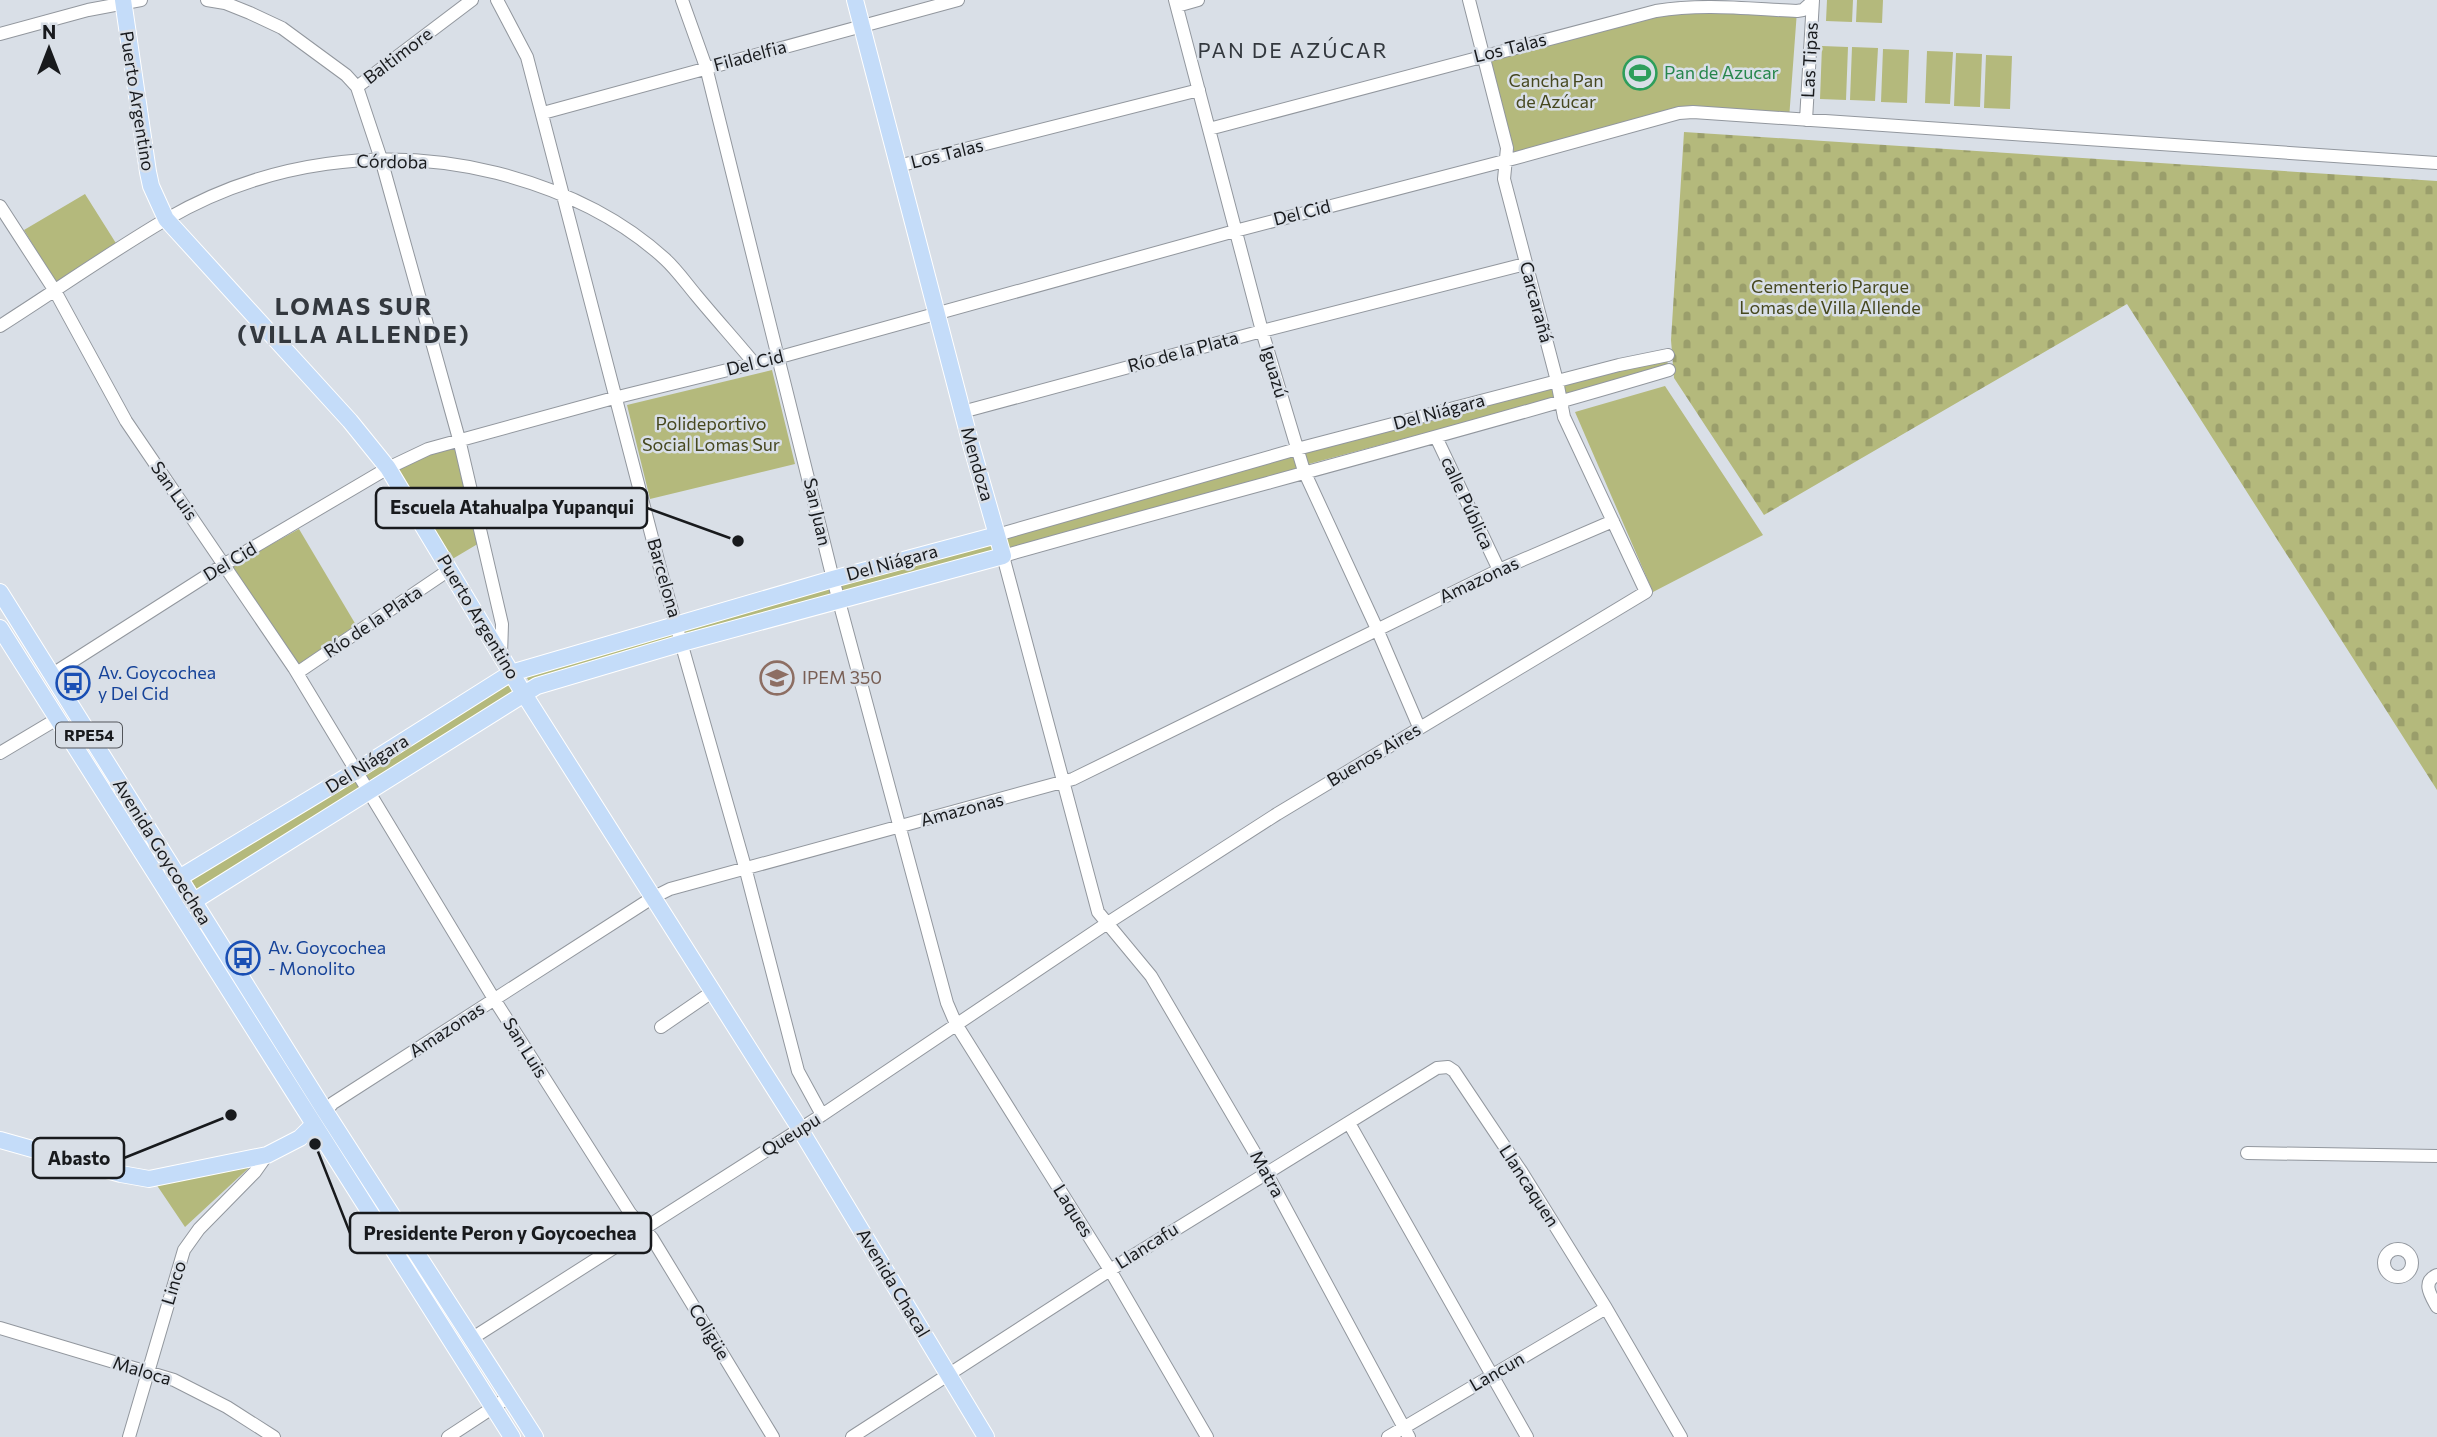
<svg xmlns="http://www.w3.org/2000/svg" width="2437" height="1437" viewBox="0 0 2437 1437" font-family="Commissioner,sans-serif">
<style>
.green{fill:#b4b97c}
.cemetery{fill:url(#cemetery-stones)}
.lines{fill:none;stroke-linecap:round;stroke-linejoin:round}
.minor-casing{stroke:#92979e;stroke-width:14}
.major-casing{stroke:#fff;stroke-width:18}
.minor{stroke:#fff;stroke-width:12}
.major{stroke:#c4dcf9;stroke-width:16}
.labels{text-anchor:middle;stroke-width:5;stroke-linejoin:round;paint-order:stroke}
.shield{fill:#d9dfe7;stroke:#52555a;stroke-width:2}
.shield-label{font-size:16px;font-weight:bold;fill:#181a1d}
.street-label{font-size:18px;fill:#181a1d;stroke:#d9dfe7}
.leisure-label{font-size:18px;fill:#27864d;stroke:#d9dfe7;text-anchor:start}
.park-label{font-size:18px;fill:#46481f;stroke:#d9dfe7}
.transit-label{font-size:18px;fill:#164399;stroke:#d9dfe7;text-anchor:start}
.education-label{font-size:18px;fill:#785e54;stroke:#d9dfe7;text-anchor:start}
.quarter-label{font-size:21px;letter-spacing:2px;fill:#33383e;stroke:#d9dfe7}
.district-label{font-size:24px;font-weight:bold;letter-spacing:2px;fill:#33383e;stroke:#d9dfe7}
.leader{fill:none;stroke:#181a1d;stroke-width:2.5}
.callout-dot{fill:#181a1d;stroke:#d9dfe7;stroke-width:2.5}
.callout{fill:#d9dfe7;stroke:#181a1d;stroke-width:2.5}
.callout-label{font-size:19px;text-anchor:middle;font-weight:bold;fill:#181a1d}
</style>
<defs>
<pattern id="cemetery-stones" width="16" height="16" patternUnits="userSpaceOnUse" patternTransform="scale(1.75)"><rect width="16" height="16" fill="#b4b97c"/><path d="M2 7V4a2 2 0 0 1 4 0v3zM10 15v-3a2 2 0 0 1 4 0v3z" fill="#9a9e6b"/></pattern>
</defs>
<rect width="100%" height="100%" fill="#d9dfe7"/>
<!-- green -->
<path class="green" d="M1827,0H1853L1852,22L1826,21Z
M1857,0H1883L1882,23L1856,22Z
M1679,7L1797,11L1789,119L1683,113L1516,158L1484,57Z
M1822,46L1848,47L1846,100L1820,99Z
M1852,47L1878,48L1875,101L1850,100Z
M1883,49L1909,50L1907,103L1881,102Z
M1927,51L1953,52L1950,104L1925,103Z
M1956,53L1982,54L1980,107L1954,106Z
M1986,55L2012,56L2010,109L1984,108Z
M85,194L119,248L57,285L24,230Z
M1667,358L1668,366L1564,395L1563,383Z
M772,370L795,464L650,499L627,405Z
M1665,386L1763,535L1653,592L1575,412Z
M1557,387L1560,397L1305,465L1302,451Z
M456,444L481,542L449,561L396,468Z
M1295,455L1299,468L1004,550L1001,538Z
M299,529L356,625L299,664L232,566Z
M995,538L1000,553L836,596L834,584Z
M829,585L833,598L682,640L679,626Z
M675,629L679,641L530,683L524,673Z
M510,684L513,692L371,786L362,771Z
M355,776L364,792L198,891L190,878Z
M253,1164L185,1227L152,1178Z"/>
<!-- cemetery -->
<path class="cemetery" d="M1684,132L2437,181V790L2127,304L1764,515L1674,378L1671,340Z"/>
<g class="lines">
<defs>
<path id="minor" d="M207,0L225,3L250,13L282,28L346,75L357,87L381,159L459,439L502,624L501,655
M497,0L527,57L661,572L745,867L798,1071L822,1115
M682,0L706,67L833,579L947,1003L956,1024L1110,1270L1207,1437
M1175,0L1262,331L1304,471L1377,629L1419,727
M1177,6L1198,0
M0,34L88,10L141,0
M357,87L472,0
M543,113L958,0
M1806,120L1813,0
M1209,129L1656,11C1703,3 1750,9 1797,11L1803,10L1813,1
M898,166L1199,90
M0,206L55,291L126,421L294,668L494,999L630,1213L652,1238L773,1437
M0,326C55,291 109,253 165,220C266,161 384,145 497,173C559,189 617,215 665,259C676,269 686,283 696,295C715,318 735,340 754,363
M962,412L1262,331L1525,264
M1436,437L1499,570
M997,535L1297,449L1619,365L1668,355
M297,673L449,570
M51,675L225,564L388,468L428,449L614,398L780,357L1235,231L1516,158L1679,113L1693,112L2437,163
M0,753L57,719
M661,1027L712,992
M1349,1123L1527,1437
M313,1125L333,1103L652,898L670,889L1073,779L1499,570L1613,521
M2247,1153L2437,1156
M2384 1263a14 14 0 1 1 28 0a14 14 0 1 1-28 0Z
M2437,1275C2421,1282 2431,1296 2437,1307
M0,1328L174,1380L227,1407L274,1437
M471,1339L822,1115L1106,924L1277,814L1646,592L1564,417L1557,381L1504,179L1507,148L1469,0
M129,1437L184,1250L199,1229L255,1172L267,1155
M448,1437L509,1397
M852,1437L1110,1270L1437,1068L1448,1067L1454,1071L1521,1171L1606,1308L1681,1437
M1388,1437L1606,1308
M1409,1437L1266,1172L1151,976L1098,912L1003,556C1225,493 1448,436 1669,370"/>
<path id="major" d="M123,0L148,172L151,186L166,219L350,421L388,468L524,694L800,1129L986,1437
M0,592L325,1111L535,1437
M0,628L512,1437
M179,878L356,771L511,673L833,579L997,535
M194,901L537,686L682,643L1003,556L970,441L855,0
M0,1140L121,1174L149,1179L267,1155L300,1138L313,1125"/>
</defs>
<!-- minor casing -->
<use href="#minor" class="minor-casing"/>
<!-- major casing -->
<use href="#major" class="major-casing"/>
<!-- minor -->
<use href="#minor" class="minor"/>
<!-- major -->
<use href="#major" class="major"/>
</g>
<!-- icons -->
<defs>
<symbol id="stadium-ring" viewBox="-11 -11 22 22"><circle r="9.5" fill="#d9dfe7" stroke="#2e9e5b" stroke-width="1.5"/><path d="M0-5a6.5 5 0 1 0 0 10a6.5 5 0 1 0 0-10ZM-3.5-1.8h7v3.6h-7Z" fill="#2e9e5b"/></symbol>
<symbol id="school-ring" viewBox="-11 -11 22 22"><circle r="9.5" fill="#d9dfe7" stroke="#8d6e63" stroke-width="1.5"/><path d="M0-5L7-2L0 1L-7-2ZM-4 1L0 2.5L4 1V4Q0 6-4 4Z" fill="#8d6e63"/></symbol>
<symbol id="bus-ring" viewBox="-11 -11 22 22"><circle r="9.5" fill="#d9dfe7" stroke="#1a4fb4" stroke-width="1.5"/><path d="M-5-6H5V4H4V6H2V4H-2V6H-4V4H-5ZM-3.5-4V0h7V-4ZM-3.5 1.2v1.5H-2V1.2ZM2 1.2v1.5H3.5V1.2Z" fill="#1a4fb4"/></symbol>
</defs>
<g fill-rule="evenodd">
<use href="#stadium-ring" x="1621" y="54" width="38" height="38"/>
<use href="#school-ring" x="758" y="659" width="38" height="38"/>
<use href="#bus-ring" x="54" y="664" width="38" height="38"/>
<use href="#bus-ring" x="224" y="939" width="38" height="38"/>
</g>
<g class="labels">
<!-- shield labels -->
<rect class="shield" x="56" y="722.5" width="66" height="25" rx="5"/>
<g class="shield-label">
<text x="89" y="741">RPE54</text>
</g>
<!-- street labels -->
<g class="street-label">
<text transform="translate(1510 48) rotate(-14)" y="6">Los Talas</text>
<text transform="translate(398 56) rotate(-37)" y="6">Baltimore</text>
<text transform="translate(750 56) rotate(-15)" y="6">Filadelfia</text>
<text transform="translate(1810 60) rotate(-87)" y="6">Las Tipas</text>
<text transform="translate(137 101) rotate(81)" y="6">Puerto Argentino</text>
<text transform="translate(947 154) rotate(-14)" y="6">Los Talas</text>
<text transform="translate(392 162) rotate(1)" y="6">Córdoba</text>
<text transform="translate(1302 213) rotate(-14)" y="6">Del Cid</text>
<text transform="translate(1536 302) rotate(75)" y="6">Carcarañá</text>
<text transform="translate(1183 352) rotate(-15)" y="6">Río de la Plata</text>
<text transform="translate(755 363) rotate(-14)" y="6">Del Cid</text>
<text transform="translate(1274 372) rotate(73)" y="6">Iguazú</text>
<text transform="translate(1439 412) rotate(-15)" y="6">Del Niágara</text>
<text transform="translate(977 464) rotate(74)" y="6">Mendoza</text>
<text transform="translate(174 491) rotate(55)" y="6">San Luis</text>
<text transform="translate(1467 503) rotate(65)" y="6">calle Pública</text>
<text transform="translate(817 512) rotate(77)" y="6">San Juan</text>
<text transform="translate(230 562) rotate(-31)" y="6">Del Cid</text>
<text transform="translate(892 563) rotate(-15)" y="6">Del Niágara</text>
<text transform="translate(664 578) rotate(74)" y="6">Barcelona</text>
<text transform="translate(1479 580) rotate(-25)" y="6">Amazonas</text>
<text transform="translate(478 617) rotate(59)" y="6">Puerto Argentino</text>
<text transform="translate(373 622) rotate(-34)" y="6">Río de la Plata</text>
<text transform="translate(1374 755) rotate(-31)" y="6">Buenos Aires</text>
<text transform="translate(367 764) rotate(-32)" y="6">Del Niágara</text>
<text transform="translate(962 810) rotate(-15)" y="6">Amazonas</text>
<text transform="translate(162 852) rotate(58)" y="6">Avenida Goycoechea</text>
<text transform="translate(447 1030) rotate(-33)" y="6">Amazonas</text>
<text transform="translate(525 1048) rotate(58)" y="6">San Luis</text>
<text transform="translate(791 1135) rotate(-32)" y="6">Queupu</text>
<text transform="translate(1267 1174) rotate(61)" y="6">Matra</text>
<text transform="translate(1529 1186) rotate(57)" y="6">Llancaquen</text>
<text transform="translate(1073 1211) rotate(58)" y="6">Laques</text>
<text transform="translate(1147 1246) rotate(-32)" y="6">Llancafu</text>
<text transform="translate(174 1283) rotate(-73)" y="6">Linco</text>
<text transform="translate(893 1283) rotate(59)" y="6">Avenida Chacal</text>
<text transform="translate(709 1332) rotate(59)" y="6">Coligüe</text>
<text transform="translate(142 1371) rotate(17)" y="6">Maloca</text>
<text transform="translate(1497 1372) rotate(-30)" y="6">Lancun</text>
</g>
<!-- leisure labels -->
<g class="leisure-label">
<text x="1664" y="79">Pan de Azucar</text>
</g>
<!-- park labels -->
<g class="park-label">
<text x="1556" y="87">Cancha Pan<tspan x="1556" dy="21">de Azúcar</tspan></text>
<text x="1830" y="293">Cementerio Parque<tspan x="1830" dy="21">Lomas de Villa Allende</tspan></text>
<text x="711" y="430">Polideportivo<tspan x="711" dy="21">Social Lomas Sur</tspan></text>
</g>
<!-- transit labels -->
<g class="transit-label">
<text x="98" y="679">Av. Goycochea<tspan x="98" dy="21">y Del Cid</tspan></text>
<text x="268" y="954">Av. Goycochea<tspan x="268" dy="21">- Monolito</tspan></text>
</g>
<!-- education labels -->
<g class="education-label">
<text x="802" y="684">IPEM 350</text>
</g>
<!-- quarter labels -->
<g class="quarter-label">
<text x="1293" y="58">PAN DE AZÚCAR</text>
</g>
<!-- district labels -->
<g class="district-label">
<text x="354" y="315">LOMAS SUR<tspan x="354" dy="28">(VILLA ALLENDE)</tspan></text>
</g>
</g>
<!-- callouts -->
<path class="leader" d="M738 541L647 508M231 1115L124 1158M315 1144L350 1233"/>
<g class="callout-dot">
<circle cx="738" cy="541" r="7"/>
<circle cx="231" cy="1115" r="7"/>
<circle cx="315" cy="1144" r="7"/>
</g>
<g class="callout">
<rect x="376" y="488" width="271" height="40" rx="7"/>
<rect x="33" y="1138" width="91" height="40" rx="7"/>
<rect x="350" y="1213" width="301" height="40" rx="7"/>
</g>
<g class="callout-label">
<text x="512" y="514">Escuela Atahualpa Yupanqui</text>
<text x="79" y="1165">Abasto</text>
<text x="500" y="1240">Presidente Peron y Goycoechea</text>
</g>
<!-- north arrow -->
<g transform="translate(49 49)" stroke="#d9dfe7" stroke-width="5" paint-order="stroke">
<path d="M0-5L12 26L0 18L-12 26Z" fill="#181a1d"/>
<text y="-10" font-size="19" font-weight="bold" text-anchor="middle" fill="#181a1d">N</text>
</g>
</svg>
